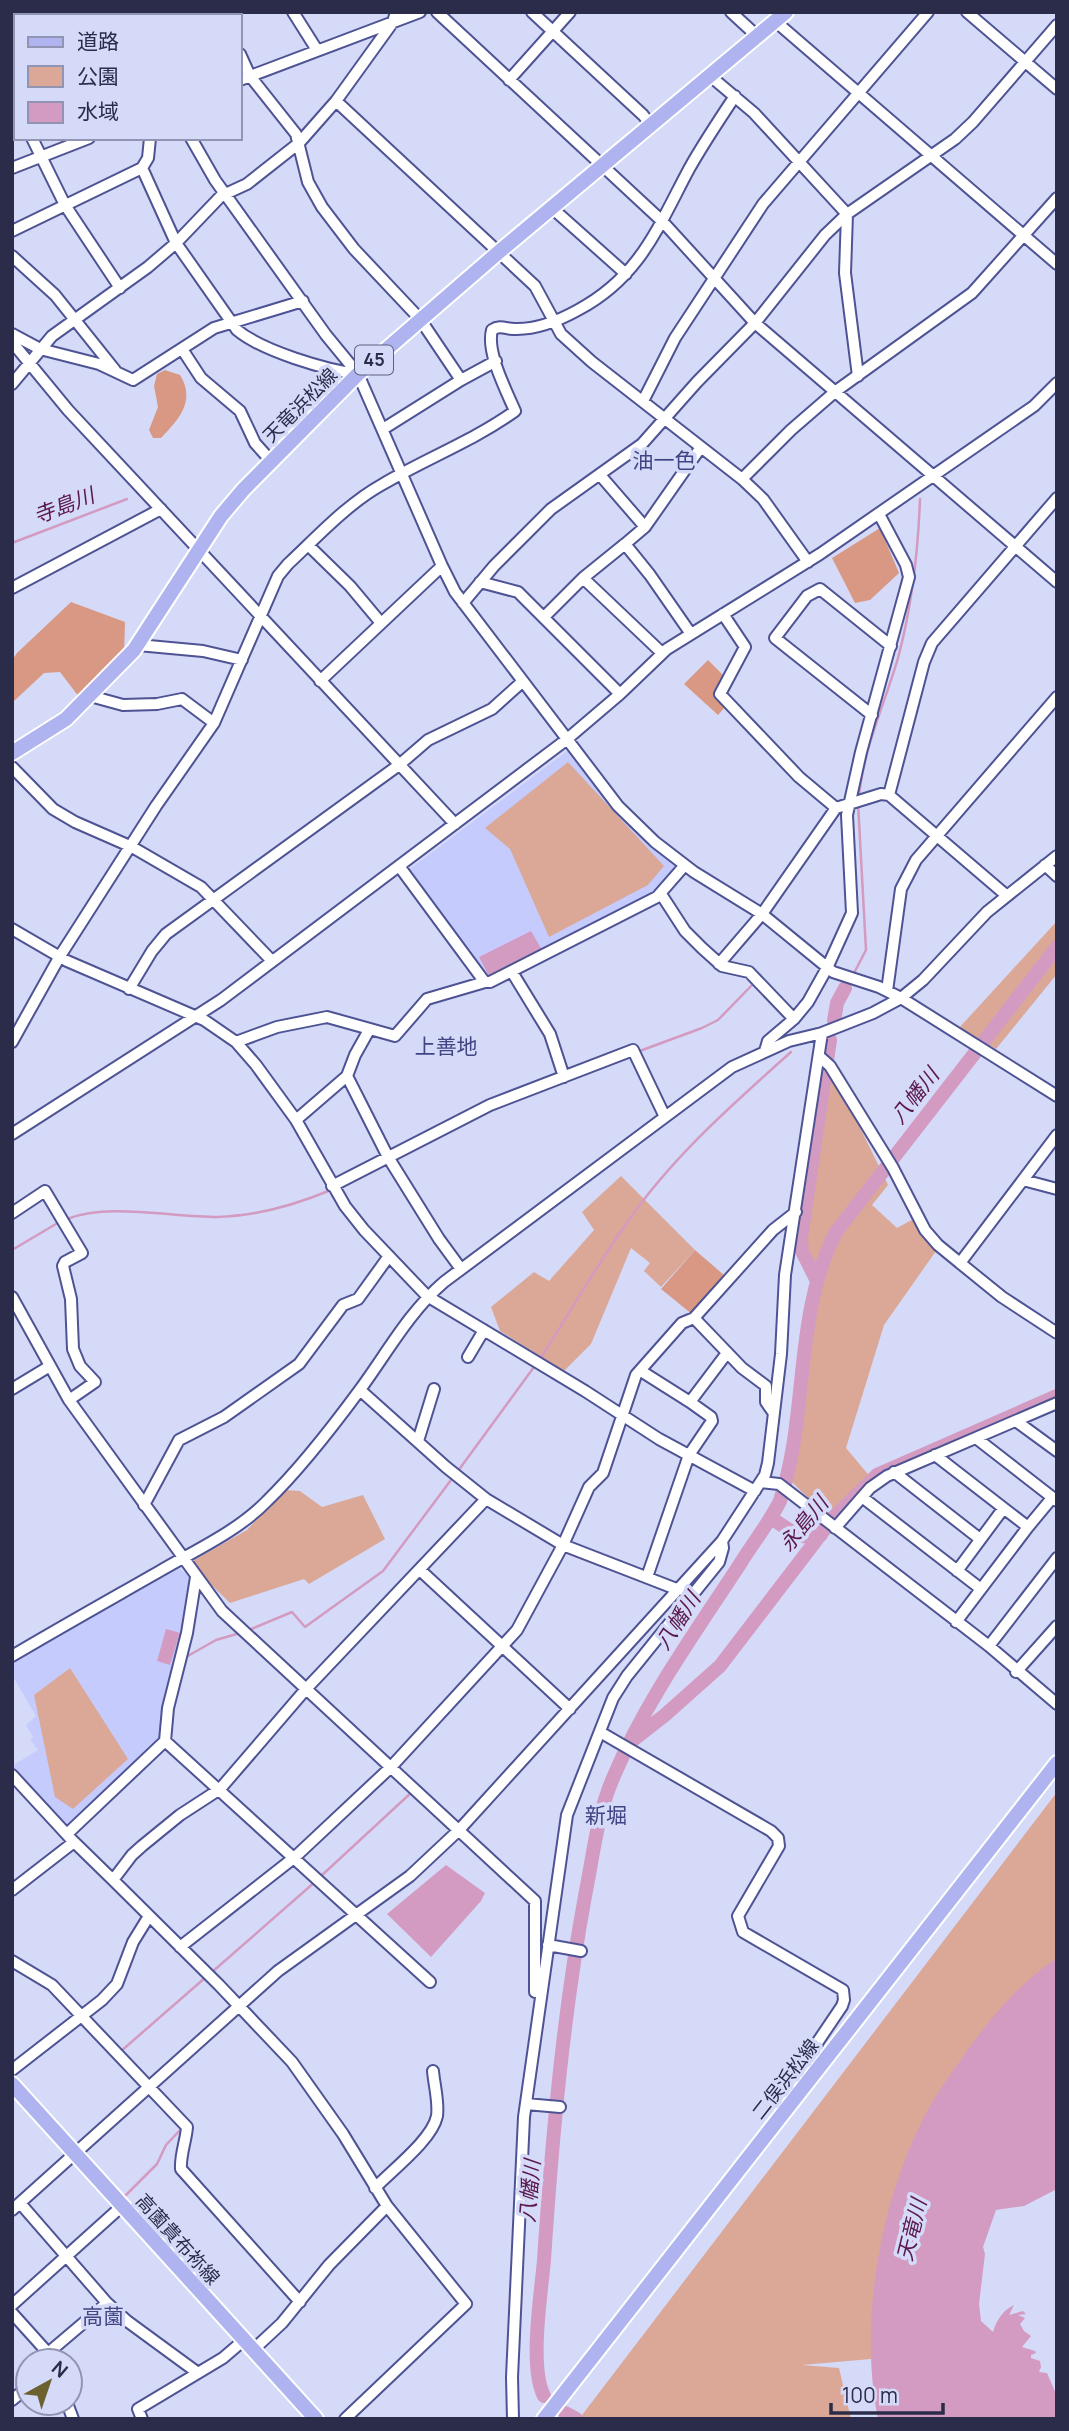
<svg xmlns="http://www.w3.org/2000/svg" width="1069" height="2431" viewBox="0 0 1069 2431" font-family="Manrope,'Noto Sans JP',sans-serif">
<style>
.built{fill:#c5ccfd}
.green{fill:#dba898}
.forest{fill:#d99884}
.water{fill:#d39bc1}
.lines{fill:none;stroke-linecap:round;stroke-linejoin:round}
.stream{stroke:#d39bc1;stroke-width:2.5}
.river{stroke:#d39bc1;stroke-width:14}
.minor-casing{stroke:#4e5394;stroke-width:14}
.major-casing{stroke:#fff;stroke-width:18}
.minor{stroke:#fff;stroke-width:10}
.major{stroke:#afb3ef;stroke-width:14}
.labels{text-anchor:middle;stroke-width:7;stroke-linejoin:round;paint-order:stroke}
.shield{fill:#d5daf8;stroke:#5d607e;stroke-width:2}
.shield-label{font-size:18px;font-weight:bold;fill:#2a2c49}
.street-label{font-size:19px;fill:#2a2c49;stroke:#d5daf8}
.neighbourhood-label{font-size:21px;fill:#414584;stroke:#d5daf8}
.water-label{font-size:21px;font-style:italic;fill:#5b194b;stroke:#d5daf8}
</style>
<rect width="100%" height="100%" fill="#d5daf8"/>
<!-- built -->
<path class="built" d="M570,749L680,866L656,893L487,978L407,871Z
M179,1568L194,1580L160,1743L69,1830L12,1769V1766L38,1750L30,1739L33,1737L26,1725L36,1716L12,1675V1661Z"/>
<!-- green -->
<path class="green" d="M568,762L664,866L648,885L549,937L510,849L485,828Z
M1057,921V974L996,1049L959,1028Z
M830,1066L888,1185L872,1205L897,1228L917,1217L936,1251L884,1325L846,1448L872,1479L826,1516L792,1482L815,1313L803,1242Z
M621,1176L695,1250L661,1287L644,1271L650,1263L631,1248L591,1344L564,1371L500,1331L491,1307L534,1272L549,1281L594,1230L582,1212Z
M284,1490L300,1491L322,1507L363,1495L385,1539L309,1584L304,1579L230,1603L189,1563L247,1530Z
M70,1668L128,1759L73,1809L55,1797L34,1695Z
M1057,1792V1972L877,2275L871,2359L802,2365L839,2368L851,2419H579Z"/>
<!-- forest -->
<path class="forest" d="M165,370L180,375C196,401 179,419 161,438H153L149,430L158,407L154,386L157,374Z
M880,528L899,573L870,600L855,603L832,558Z
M71,602L125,622L124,655L79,697L60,672L44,673L12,703V660L17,653Z
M708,660L724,676L716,696L725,707L718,715L684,684Z
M695,1250L725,1276L693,1315L661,1289Z"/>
<!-- water -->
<path class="water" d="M531,931L542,950L489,976L479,957Z
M166,1629L180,1633L170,1665L157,1661Z
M446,1865L485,1893L481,1901L431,1957L387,1914Z
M1057,1958V2189L1024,2206L996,2210L983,2247L985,2254L979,2304L981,2321L993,2332C996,2321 1003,2310 1014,2305L1009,2315L1023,2311L1026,2314L1018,2315L1025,2318L1020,2324L1024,2331L1031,2336L1022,2347L1035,2351L1036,2353L1031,2355V2358L1040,2361L1041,2367L1039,2372L1047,2373L1057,2396V2419H878C859,2325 879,2207 922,2121C935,2094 954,2070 971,2045C996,2012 1022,1981 1057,1958Z"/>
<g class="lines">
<!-- stream -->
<path class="stream" d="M12,543L127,499
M859,797C863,749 885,703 898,658C912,606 918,553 920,499
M853,975L866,950L858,803
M845,988L851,981
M637,1052L702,1028L718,1020L755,982
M67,1219C108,1203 171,1217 217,1217C256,1216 295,1205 331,1190
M12,1250L61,1221
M540,1359C569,1314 595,1268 626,1224C671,1158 732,1105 791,1052
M458,1471L534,1367
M545,1540L554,1546
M563,1553L565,1552L615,1571
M249,1630L292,1612L305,1627L383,1571L454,1476
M186,1657L216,1640L240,1633
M320,1877L413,1791
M211,1973L316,1881
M120,2052L206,1977
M123,2198L157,2164L166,2145L182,2128"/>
<!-- river -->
<path class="river" d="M834,1021L837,1003L845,988
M816,1279L802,1251L801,1238L830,1040
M771,1518C787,1528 801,1542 821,1535
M633,1740L665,1715L720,1666L834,1517L877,1475L1057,1396
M544,2396C529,2367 541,2295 544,2260C552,2139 563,2016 585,1896C593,1857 597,1815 613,1778C645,1702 695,1633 740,1564C753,1543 769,1523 780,1501C809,1414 793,1316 836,1232L1057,947
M565,2413L576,2419"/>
<defs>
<path id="minor" d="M85,12L86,16
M212,12L214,16
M293,12L317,50
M437,12L663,222L755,323L1057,582
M532,12L643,115L651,125
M731,12L757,36
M967,12L1057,89
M159,16L164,12
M775,21L1057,264
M240,54L250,76L296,134L308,182L322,207L354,249L420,319L461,380
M709,75L754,113L847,214L845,273L858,376
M240,80L420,12
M509,80L570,12
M12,91L16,88
M12,99L16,106
M336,101L535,286L561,334L592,362L742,479
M32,138L65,205L120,288
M150,138L148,158L142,168L176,243L237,330C262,351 326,370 358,374
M191,138L215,180L326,335L358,374L442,566L455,592L618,806L655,842L694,872L762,914L833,972L879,987L901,998L1057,1096
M12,168L89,138
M552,208L626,274
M12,231L142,168
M12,256L55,295L115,370
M12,334L40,349L99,364L133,380L214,328L303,301
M12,342L68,410L455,824
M182,349L201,378L240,411L255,443L272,462
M12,384L52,336L148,267L176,243L221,196L247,184L299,143L336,101L393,22L396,12
M643,401L675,338L763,204L928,12
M383,429L461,380L496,361
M600,475L645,527
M308,545L350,586L381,623
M808,562L763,499L742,479L791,430L836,391L972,293L1057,198
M583,578L625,544
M480,582L518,592L620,694
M12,588L161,509
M463,603L494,566L551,509L642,444L697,382L755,323L825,235L847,214L955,139L973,122L1057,25
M723,614L745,647L720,694L799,777L836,808L881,794L889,795
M544,617L583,578L662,653
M691,634L650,575L625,544L645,527L701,447
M138,645L203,651L242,660
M320,681L442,566
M90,696L123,705L157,704L182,699L214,723
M872,715L775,638L807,596L820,589L891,646
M12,767L53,809L75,822L132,847L201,887L272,961
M1045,865L1057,876
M399,866L481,977L485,982H490L657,897L685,865
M661,894L685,931L702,948L722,966L749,972L794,1019
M1006,895L889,795L924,662L932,643L1057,498
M12,929L67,961L204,1020L236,1042L256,1065L296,1120L345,1206L364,1230L427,1296L585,1391L659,1439L755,1491
M719,964L762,914L836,808
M512,972L550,1034L564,1077
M129,989L152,951L166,934L399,765L428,740L492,709L522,682
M887,991L901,889L916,860L1057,697
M12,1042L60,956L156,806L214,723L278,576L288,564C318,536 347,504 383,484C427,458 473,441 515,411C506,390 486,352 492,330C501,324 507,330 517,329C538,329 560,320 578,310C640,277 658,227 689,169C703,144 719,120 735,96
M236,1042L277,1027L327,1017L395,1036L427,999L485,982
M765,1051L768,1041L794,1019L808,1002L827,968L852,913L847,815L861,752L909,577L906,565L879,514
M820,1057L830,1066L893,1168L925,1230L938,1245L960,1263
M347,1076L388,1157L439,1239L461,1269
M296,1120L347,1076L355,1055L369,1030
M12,1134L221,1000L566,740L620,694L667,649L820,554L1034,406L1057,383
M1057,1135L960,1263L1002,1297L1057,1333
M1023,1180L1057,1189
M332,1186L490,1105L633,1050L665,1117
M12,1213L45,1191L82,1253L65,1262L63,1266L71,1299L73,1349L80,1366L95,1382L69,1400
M12,1297L69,1400L222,1611L535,1901V1992
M694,1318L742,1368L766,1386V1402L773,1412
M468,1357L484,1330
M641,1371L690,1402L727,1353
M12,1389L50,1366
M360,1390L446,1467L486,1499L563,1545L679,1590
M1016,1421L1057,1451
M976,1438L1057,1501
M418,1441L434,1389
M935,1455L1028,1527L956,1622
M894,1472L980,1539
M761,1482L779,1484L989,1646L1057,1704
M862,1497L981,1589
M144,1505L179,1440L224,1417L299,1364L343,1305L358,1299L389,1256
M1028,1527L1052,1498
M835,1528L870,1488L887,1476L1057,1403
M420,1570L570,1709
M957,1571L1003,1509
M647,1577L689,1455L712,1421L711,1417L690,1402
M989,1646L1057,1558
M12,1656C61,1627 111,1599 160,1571C196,1550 238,1531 267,1501C301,1468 331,1429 359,1391C387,1353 409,1312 444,1282L732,1067L789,1041L822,1033L873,1013L901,998L923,980L987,912L1057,856
M1016,1672L1057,1626
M600,1732L771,1831L778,1838L779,1846L738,1916L743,1932L843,1990L844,2000L842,2006L817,2043L816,2050L823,2062
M165,1741L430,1982
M12,1775L71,1839L113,1880
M67,1834L165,1741L168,1708L187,1633L196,1577
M12,1890L74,1842
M548,1945L581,1951
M180,1947L295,1857L391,1767L517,1630L563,1545L589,1487L603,1473L636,1375L682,1323L694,1318L773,1230L796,1212
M12,1961L52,1985L187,2127C186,2141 180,2155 181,2169L300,2302
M12,2070L102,2000L117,1984L133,1942L149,1916
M526,2104L560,2107
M375,2188C392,2170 432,2140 437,2116C439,2102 434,2084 433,2071
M20,2203L107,2303L127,2321L198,2373L223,2358L244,2340
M12,2210L278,1971L410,1876L459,1830L722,1541
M12,2305L122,2206
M12,2313L48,2353L51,2361
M253,2350L282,2323L329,2265L387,2206
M48,2353L107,2303
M12,2400L28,2387
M67,2403L73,2419
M142,2419L138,2409L198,2373
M345,2419L466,2304L387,2206L343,2134L292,2062L219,1985L113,1880L132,1855L142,1846L180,1815L220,1789L306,1689L486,1499
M513,2419L512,2377L524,2117L567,1815L613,1698L627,1676L719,1562L723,1548L722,1541L765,1475L768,1463L781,1354L785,1275L822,1033"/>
<path id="major" d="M12,753L66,719L134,650L221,516L243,490L358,374L500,251L786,12
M12,2084L316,2419
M544,2419L1057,1763"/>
</defs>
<!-- minor casing -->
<use href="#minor" class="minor-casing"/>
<!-- major casing -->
<use href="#major" class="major-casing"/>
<!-- minor -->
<use href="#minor" class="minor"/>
<!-- major -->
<use href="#major" class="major"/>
</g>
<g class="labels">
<!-- shield labels -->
<rect class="shield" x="355" y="345.5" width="38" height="29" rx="5"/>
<g class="shield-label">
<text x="374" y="366">45</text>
</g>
<!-- street labels -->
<g class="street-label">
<text transform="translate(300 405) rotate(-45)" y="7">天竜浜松線</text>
<text transform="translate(785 2079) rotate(-52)" y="7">二俣浜松線</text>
<text transform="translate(178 2239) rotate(48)" y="7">高薗貴布祢線</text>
</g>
<!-- neighbourhood labels -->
<g class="neighbourhood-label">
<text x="664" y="468">油一色</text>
<text x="446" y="1054">上善地</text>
<text x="606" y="1823">新堀</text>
<text x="103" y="2324">高薗</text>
</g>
<!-- water labels -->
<g class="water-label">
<text transform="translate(64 506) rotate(-21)" y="7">寺島川</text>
<text transform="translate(915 1096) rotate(-52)" y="7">八幡川</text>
<text transform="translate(804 1524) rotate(-51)" y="7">永島川</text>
<text transform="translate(678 1621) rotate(-57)" y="7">八幡川</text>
<text transform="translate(530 2191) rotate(-85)" y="7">八幡川</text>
<text transform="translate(912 2230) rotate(-76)" y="7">天竜川</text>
</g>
</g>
<!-- border -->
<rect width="1069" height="2431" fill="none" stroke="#2a2c49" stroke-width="28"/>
<!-- legend -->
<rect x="14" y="14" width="228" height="126" fill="#d5daf8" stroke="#9194b2" stroke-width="2"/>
<rect x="28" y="37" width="35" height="10" fill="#afb3ef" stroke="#9194b2" stroke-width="2"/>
<text x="77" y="49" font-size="21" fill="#2a2c49">道路</text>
<rect x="28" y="66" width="35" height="21" fill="#dba898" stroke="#9194b2" stroke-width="2"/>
<text x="77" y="84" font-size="21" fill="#2a2c49">公園</text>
<rect x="28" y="102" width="35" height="21" fill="#d39bc1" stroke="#9194b2" stroke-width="2"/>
<text x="77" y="119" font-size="21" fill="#2a2c49">水域</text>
<!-- north arrow -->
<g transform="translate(49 2382) rotate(40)"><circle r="33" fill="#d5daf8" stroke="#9194b2" stroke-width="2"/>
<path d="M0-5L12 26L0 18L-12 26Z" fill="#6c622f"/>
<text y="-10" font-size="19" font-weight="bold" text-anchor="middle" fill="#2a2c49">N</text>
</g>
<!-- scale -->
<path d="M831 2403v10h112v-10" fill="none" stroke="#2a2c49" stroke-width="3.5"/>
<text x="842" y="2403" font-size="21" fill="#2a2c49" stroke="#d5daf8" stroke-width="5" paint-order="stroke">100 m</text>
</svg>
